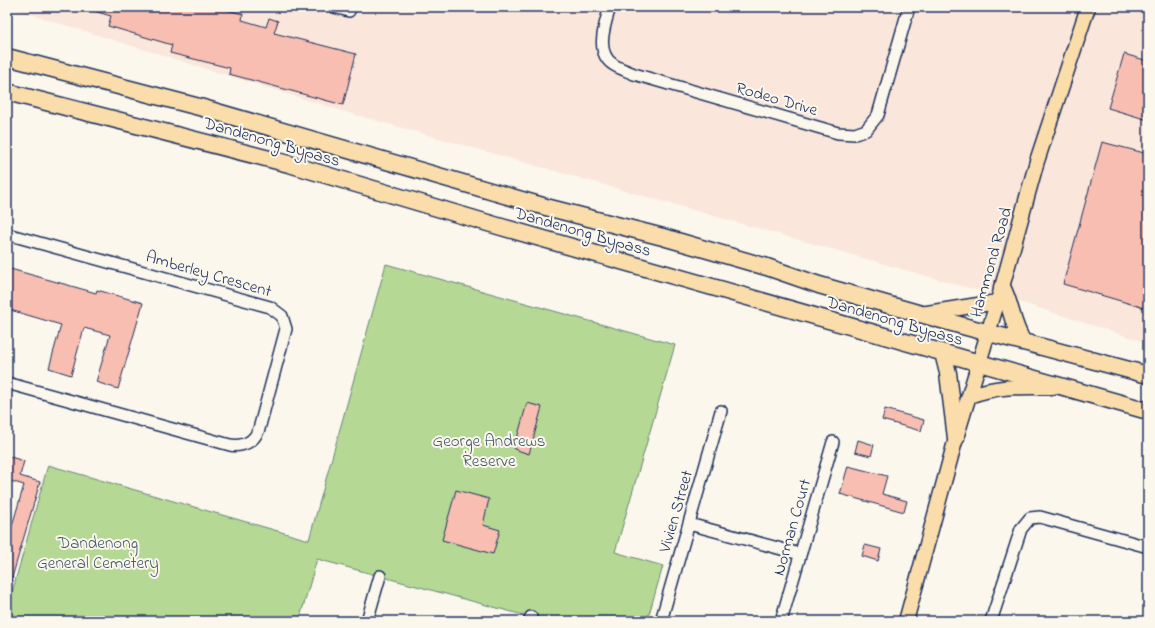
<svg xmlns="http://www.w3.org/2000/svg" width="1155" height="628" viewBox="0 0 1155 628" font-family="'Indie Flower',sans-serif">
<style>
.built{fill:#fae6da}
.green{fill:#b5d994;stroke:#688479}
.building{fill:#f8beb1;stroke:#1b2f5e}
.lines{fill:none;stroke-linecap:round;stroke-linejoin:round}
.minor-casing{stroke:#1b2f5e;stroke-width:14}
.major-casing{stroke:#1b2f5e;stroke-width:17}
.highway-casing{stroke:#1b2f5e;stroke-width:19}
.minor{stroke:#fbf7ec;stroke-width:11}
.major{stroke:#faddab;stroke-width:14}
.highway{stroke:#faddab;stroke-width:16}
.labels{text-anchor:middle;stroke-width:4;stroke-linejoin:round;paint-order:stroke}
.street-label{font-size:17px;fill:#1b2f5e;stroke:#fbf7ec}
.park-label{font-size:17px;fill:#425a6c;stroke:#fbf7ec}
</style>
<rect width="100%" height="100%" fill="#fbf7ec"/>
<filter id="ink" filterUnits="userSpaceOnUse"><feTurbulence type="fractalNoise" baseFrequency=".025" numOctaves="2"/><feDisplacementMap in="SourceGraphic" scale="8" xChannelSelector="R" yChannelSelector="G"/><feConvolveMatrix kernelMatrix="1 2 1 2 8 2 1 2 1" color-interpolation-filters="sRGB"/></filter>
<g filter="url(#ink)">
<!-- built -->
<path class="built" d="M7,7H1148V343L1026,304L339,110Z"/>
<!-- green -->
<path class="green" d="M386,264L675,345L615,552L663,566L647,621H545L317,559L299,621H7V610L48,465L309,540Z"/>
<!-- building -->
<path class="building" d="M88,7H215L243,14L242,20L266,27L269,18L278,21L274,33L356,54L343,105L229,74L230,68L170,53L172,45L108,26L111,16L87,9Z
M1124,54L1148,61V120L1108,108Z
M1102,142L1148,154V309L1063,284Z
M7,268L96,293L97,290L143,303L118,389L96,382L110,335L84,328L71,375L49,368L61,325L7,309Z
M527,403L542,407L529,454L514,449Z
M885,409L924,420L921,431L882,420Z
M858,440L874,445L871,456L855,452Z
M7,456L24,461L20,476L40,482L9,588H7V543L24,485L7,480Z
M848,466L887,476L882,494L907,501L904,512L840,494Z
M456,490L489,499L483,525L500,530L493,554L442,540Z
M865,545L881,549L878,561L862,556Z"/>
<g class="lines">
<defs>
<path id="minor" d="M334,7L349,11
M610,7C605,24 594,53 614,65C620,69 628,71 634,74L838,133L855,134L866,130L878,115L909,7
M7,234L270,307L282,316L286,329L259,429C254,442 243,447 230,445L7,383
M689,524L800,554
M367,621L380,576
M529,621L531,617
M661,621L721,411
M781,621L833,442
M991,621L1021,529L1030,518L1040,517L1148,547"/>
<path id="major" d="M921,314L997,302
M969,396C1000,385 1021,387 1053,387
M906,621L956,438L1002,287L1037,161L1088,7"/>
<path id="highway" d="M7,57L203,108L546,207L663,237L767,267L819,285L963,326L1148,375
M7,92L289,164L498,226L1148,411
M1002,287C1012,306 1011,323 1023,342
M943,353L948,373L956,438"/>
</defs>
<!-- minor casing -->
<use href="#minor" class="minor-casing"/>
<!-- major casing -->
<use href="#major" class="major-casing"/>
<!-- highway casing -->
<use href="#highway" class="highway-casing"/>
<!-- minor -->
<use href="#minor" class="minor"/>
<!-- major -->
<use href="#major" class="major"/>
<!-- highway -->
<use href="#highway" class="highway"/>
</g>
</g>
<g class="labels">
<!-- street labels -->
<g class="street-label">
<text transform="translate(777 98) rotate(16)" y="6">Rodeo Drive</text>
<text transform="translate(272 141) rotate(16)" y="6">Dandenong Bypass</text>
<text transform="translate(583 231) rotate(16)" y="6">Dandenong Bypass</text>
<text transform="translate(990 262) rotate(-74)" y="6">Hammond Road</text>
<text transform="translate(209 273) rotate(16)" y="6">Amberley Crescent</text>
<text transform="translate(895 320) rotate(16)" y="6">Dandenong Bypass</text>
<text transform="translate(675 511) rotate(-74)" y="6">Vivien Street</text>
<text transform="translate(791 527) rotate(-74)" y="6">Norman Court</text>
</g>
<!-- park labels -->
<g class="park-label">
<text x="489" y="446">George Andrews<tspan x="489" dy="20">Reserve</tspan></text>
<text x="98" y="548">Dandenong<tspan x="98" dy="20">General Cemetery</tspan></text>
</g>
</g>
<!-- margin -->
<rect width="1155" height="628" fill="none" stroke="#fbf7ec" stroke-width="24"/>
<rect x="12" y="12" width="1131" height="604" fill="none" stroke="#1b2f5e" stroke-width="1.5" filter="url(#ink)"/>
</svg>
